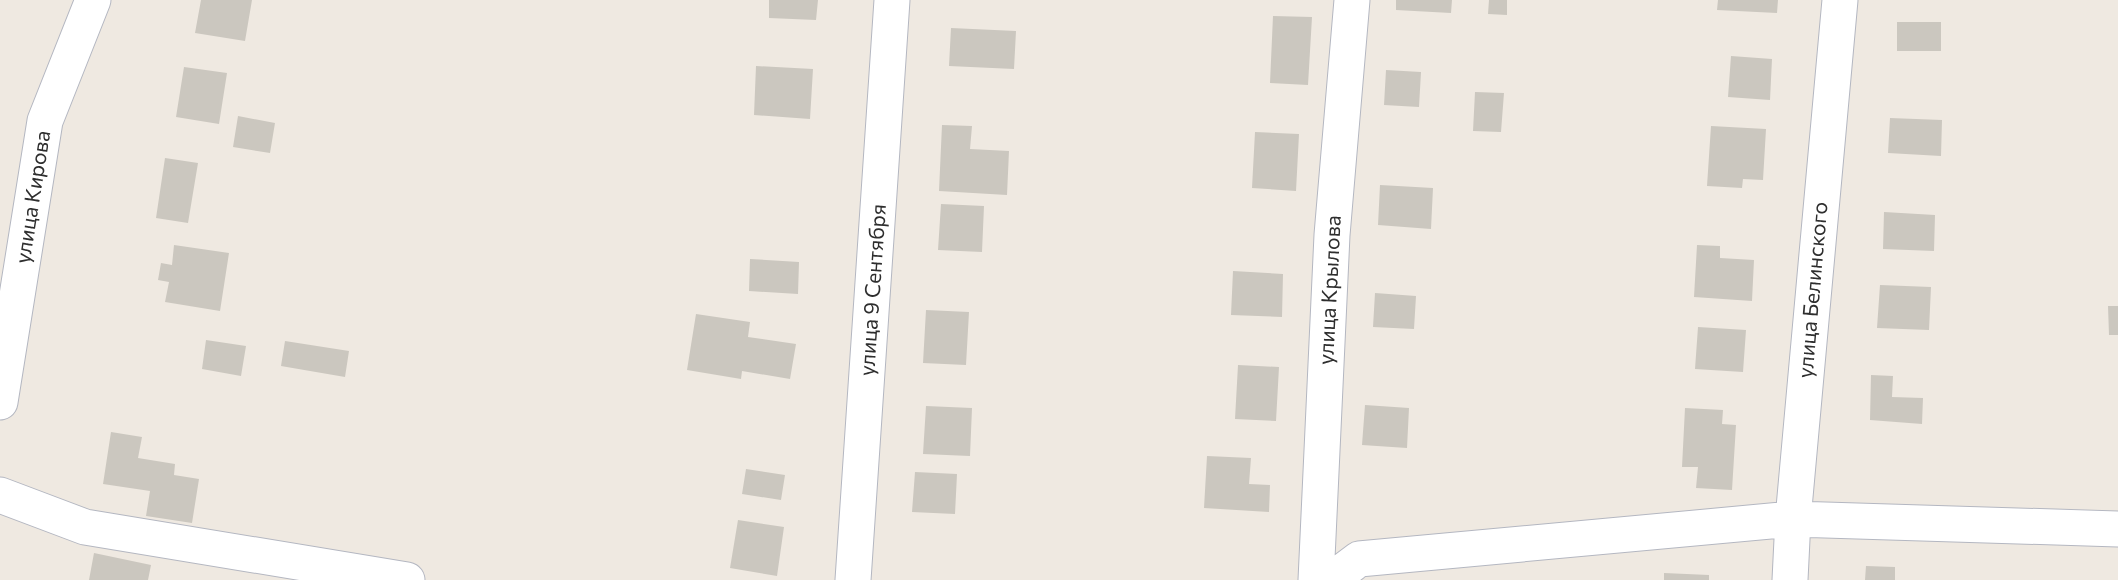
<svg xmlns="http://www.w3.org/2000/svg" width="2118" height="580" viewBox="0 0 2118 580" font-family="Commissioner,sans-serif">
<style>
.building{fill:#cbc7bf}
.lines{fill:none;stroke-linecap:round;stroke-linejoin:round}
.street-casing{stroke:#b4b7c1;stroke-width:37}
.street{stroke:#fff;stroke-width:35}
.labels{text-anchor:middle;stroke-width:6;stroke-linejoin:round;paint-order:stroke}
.street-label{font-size:21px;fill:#2e2e2e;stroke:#fff}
</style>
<rect width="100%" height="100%" fill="#efe9e1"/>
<!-- building -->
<path class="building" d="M201,0H252L245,41L195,33Z
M769,0H818L816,20L769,18Z
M1396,0H1452L1451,13L1396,10Z
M1489,0H1507V15L1488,14Z
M1718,0H1778L1777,13L1717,10Z
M1273,16L1312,17L1308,85L1270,83Z
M1897,22H1941V51H1897Z
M951,28L1016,31L1014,69L949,66Z
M1731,56L1772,59L1770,100L1728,97Z
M756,66L813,69L810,119L754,115Z
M184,67L227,73L219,124L176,117Z
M1386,70L1421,72L1419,107L1384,105Z
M1475,92L1504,93L1501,132L1473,131Z
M238,116L275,123L270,153L233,147Z
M1890,118L1942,120L1941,156L1888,153Z
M942,125L972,126L970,149L1009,151L1007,195L939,191Z
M1711,126L1766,129L1763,180L1743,179L1742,188L1707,186Z
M1255,132L1299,134L1296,191L1252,188Z
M165,158L198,163L188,223L156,218Z
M1380,185L1433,188L1431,229L1378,225Z
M941,204L984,206L982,252L938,250Z
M1884,212L1935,215L1934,251L1883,249Z
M174,245L229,253L220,311L165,302L169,282L158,280L161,263L172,265Z
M1697,245L1720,246V258L1754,260L1752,301L1694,297Z
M750,259L799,262L798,294L749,291Z
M1233,271L1283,274L1282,317L1231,315Z
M1880,285L1931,287L1929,330L1877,328Z
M1375,293L1416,296L1414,329L1373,327Z
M2108,306H2118V335H2109Z
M926,310L969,312L966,365L923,363Z
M696,314L750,322L748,337L796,344L790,379L742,371L741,379L687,370Z
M1698,327L1746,330L1743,372L1695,369Z
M206,340L246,346L241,376L202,369Z
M285,341L349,351L345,377L281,366Z
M1238,365L1279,367L1276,421L1235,419Z
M1871,375L1893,376L1892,397L1923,398L1922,424L1870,420Z
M1365,405L1409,408L1407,448L1362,445Z
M926,406L972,408L970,456L923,454Z
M1685,408L1723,410L1722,424L1736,425L1732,490L1696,488L1698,467H1682Z
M111,432L142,437L138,458L175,464L174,475L199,479L192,523L146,516L150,491L103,484Z
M1207,456L1251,458L1249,484L1270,485L1269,512L1204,508Z
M746,469L785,475L781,500L742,494Z
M915,472L957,474L955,514L912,512Z
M738,520L784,527L777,576L730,568Z
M94,553L151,565L148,580H89Z
M1866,566L1895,567V580H1865Z
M1664,573L1709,575V580H1664Z"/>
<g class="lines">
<defs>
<path id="street" d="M0,402L45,121L93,0
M0,495L85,527L407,580
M853,580L892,0
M1316,580L1332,235L1352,0
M1331,580L1359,559L1793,519L2118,529
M1790,580L1793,519L1840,0"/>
</defs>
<!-- street casing -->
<use href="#street" class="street-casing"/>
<!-- street -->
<use href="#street" class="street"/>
</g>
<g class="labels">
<!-- street labels -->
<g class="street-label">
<text transform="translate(33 197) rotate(-81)" y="7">улица Кирова</text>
<text transform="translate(873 290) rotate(-86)" y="7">улица 9 Сентября</text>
<text transform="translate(1330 290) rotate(-87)" y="7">улица Крылова</text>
<text transform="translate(1813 290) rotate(-85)" y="7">улица Белинского</text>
</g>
</g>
</svg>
